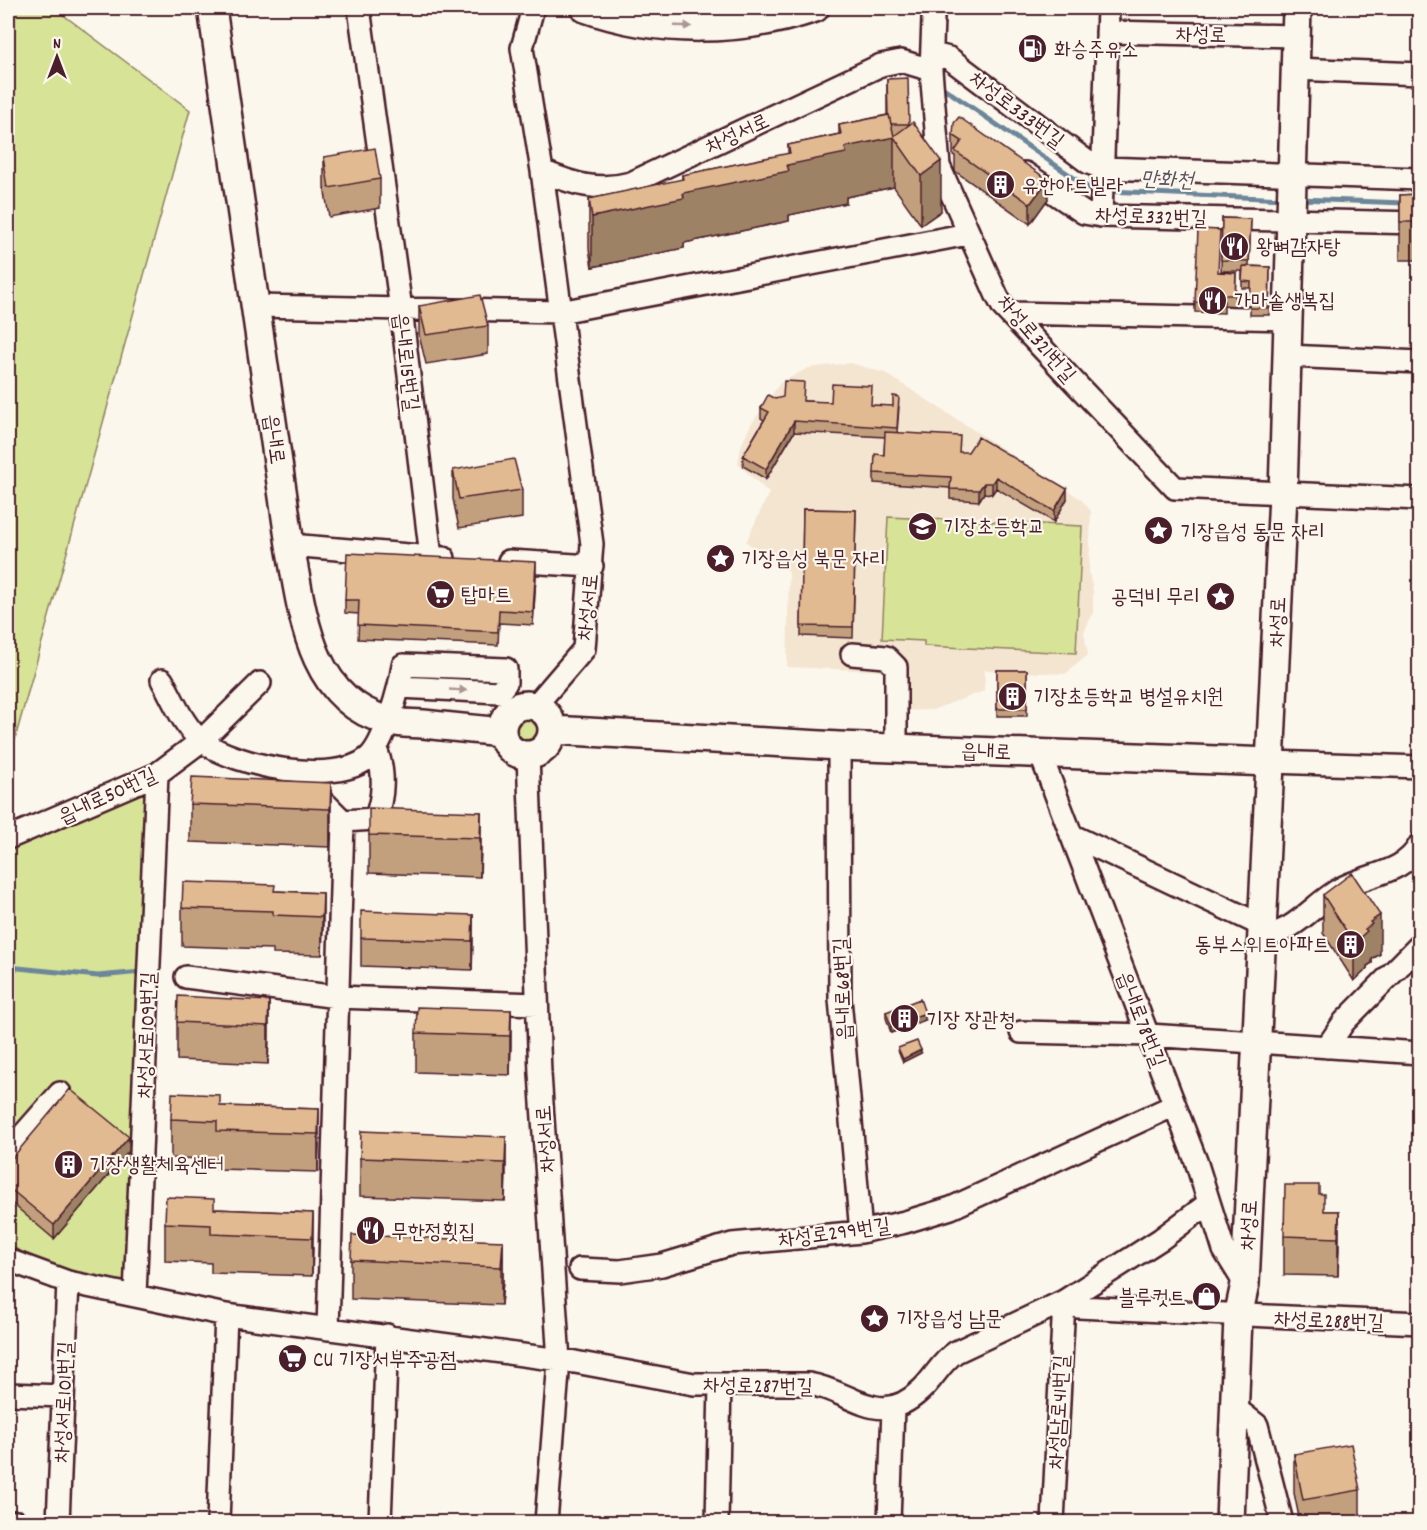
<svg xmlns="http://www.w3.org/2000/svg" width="1427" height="1530" viewBox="0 0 1427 1530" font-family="Dekko,'Poor Story',sans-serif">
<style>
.built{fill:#f4e5d1}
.green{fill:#d7e396;stroke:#908160;stroke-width:1.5}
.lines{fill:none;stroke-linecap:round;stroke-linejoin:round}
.stream{stroke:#6c869a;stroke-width:5}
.minor-casing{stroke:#4a1f2b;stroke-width:26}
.major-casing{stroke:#4a1f2b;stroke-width:32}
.minor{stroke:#fbf7ec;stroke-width:21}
.major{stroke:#fbf7ec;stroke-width:27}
.wall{fill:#c2a07e;stroke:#4a1f2b;stroke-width:1.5}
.shaded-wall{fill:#9e8266;stroke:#4a1f2b;stroke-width:1.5}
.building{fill:#e2ba92;stroke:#4a1f2b;stroke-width:1.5}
.oneway{fill:#ab9695}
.labels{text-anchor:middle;stroke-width:4.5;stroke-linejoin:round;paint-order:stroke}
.street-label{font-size:21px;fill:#4a1f2b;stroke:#fbf7ec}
.poi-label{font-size:21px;fill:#4a1f2b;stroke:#fbf7ec;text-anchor:start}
.water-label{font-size:22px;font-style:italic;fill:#5b5262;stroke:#fbf7ec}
</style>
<rect width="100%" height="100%" fill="#fbf7ec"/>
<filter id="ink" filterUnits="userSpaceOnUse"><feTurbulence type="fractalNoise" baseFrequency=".0167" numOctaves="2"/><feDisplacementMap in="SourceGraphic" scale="12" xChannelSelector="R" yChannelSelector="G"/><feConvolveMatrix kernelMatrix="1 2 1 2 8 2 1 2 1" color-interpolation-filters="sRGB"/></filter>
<g filter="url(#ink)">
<!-- built -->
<path class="built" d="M851,363L885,373L1081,499L1091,511L1089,573L1093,590V613L1084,632L1088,655L1065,674L985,670L984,691L932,710L892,711L888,675L880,671L787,667L789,572L746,542L769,493L738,464L741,446L750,426L780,383L808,368Z"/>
<!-- green -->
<path class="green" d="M8,8H54L190,110L8,764Z
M888,517L1082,526L1076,653L924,646V641L882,639Z
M517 729a11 11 0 1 1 22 0a11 11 0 1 1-22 0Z
M149,789L134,1152L125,1286L66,1273L8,1245V842Z"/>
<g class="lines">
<!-- stream -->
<path class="stream" d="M945,89L1090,189L1099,190
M1108,191L1284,199
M1300,199L1404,203
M8,967L98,976L142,972
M654,1277L695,1266"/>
<defs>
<path id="minor" d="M359,8L401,309L431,557
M533,8L522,48L542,171L592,544L584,649L535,706
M933,19L931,70L939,166L997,296L1003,307L1175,488L1420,499
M1107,32L1295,36
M931,58L941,56L949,58L1089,163L1103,168L1420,179
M1294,69L1420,74
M542,171C573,184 598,192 631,183L881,65L901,61L931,70
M1025,173L1084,213L1101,216L1420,223
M1101,216L1108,8
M256,306L560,312L968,234
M1011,313L1288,319
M1287,356L1420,362
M290,545L444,558
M509,561L592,566
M852,654L886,657L896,667V748
M162,680C173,699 184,728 202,741C234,766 335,786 368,758C384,745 400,687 403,665L506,669V683L499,692L400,687
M839,746L840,999L861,1232
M1040,753L1196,1161L1224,1250L1245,1284
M528,755L540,1073L559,1361L546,1522
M1271,762L1420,767
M306,801L324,802L343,821L375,819C384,797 385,771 376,749
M1071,835L1263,926
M8,838L157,774L201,741L260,683
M1262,936C1295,933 1313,904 1340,889C1366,874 1405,874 1420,844
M186,977L337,997L537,1004
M1021,1032L1149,1035L1420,1053
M1327,1047L1344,1022L1420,945
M8,1152L60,1093
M8,1260L68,1282L226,1315L575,1362L694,1384H809C853,1391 879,1430 921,1390C934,1378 941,1362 956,1352L1064,1301L1161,1239L1209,1203
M580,1269L620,1271L662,1265L732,1244L861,1232L905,1222L951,1208L1175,1105
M135,1295L157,774
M328,1329L343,821
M8,1394L63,1396
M1234,1407L1257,1425L1282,1522
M8,1522H17
M58,1522L68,1282
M218,1522L226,1315
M380,1522L387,1335
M717,1522L720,1384
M889,1522L893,1408
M1053,1522L1064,1301L1078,1307L1420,1323"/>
<path id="major" d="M212,8L290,545C302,610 309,699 386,720C398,724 411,723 423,724C449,727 475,729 501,732
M585,8C658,34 741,33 815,8
M687,8H689
M502 730a25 25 0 1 1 50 0a25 25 0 1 1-50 0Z
M552,730L839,746L1271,762
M1230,1522L1238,1317L1245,1284L1283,494L1297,8"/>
</defs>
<!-- minor casing -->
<use href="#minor" class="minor-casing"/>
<!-- major casing -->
<use href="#major" class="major-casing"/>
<!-- minor -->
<use href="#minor" class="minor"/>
<!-- major -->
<use href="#major" class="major"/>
</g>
<!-- wall -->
<path class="wall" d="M887,79L909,124L941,211L921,225L894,187L846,197V203L789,215V221L684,243V248L592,267L589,249V199L682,180V175L788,154V145L839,134V125L887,115Z
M953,135L1048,199L1030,224L955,171V156L953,155Z
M324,157L380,179V208L329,217L324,186Z
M1419,194V260H1400V195Z
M1222,218L1251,219L1249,266L1270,267L1269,315H1250L1251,288H1242V271H1221Z
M1219,272L1236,273L1235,306L1224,305V313L1195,312V302Z
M419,306L488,326V354L426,364L419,335Z
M775,399L899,407L897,433L959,452L1067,499L1054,522L996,488L992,494L984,493L979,501L950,499V488L874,483V473L884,455L885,437L794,432L766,479L743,466V456L764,420L761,418V408Z
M453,470L522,490V518L459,528L453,499Z
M803,509L856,510L853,638L801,636Z
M536,575L533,625L499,623L498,645L358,639L359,614L345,613V600Z
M997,670H1027V716H997Z
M331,783L330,847L190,842V804Z
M481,812L480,877L369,873V835Z
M275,891L323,893L322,955L273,954V949L182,946V908Z
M1323,895L1380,954L1372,959V963L1367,966V969L1354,981L1323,933Z
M473,915L472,970L361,966V938Z
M269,1001L268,1064L177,1060V1022Z
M511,1010L510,1075L416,1072V1033Z
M886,1012L925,1020L891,1033L886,1018Z
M898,1048L921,1053L903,1062L898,1051Z
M220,1106L319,1109L318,1172L217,1169V1159L171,1158V1119Z
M506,1137L505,1201L360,1196V1158Z
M129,1151L54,1239L8,1200V1163Z
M1319,1194L1324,1211H1339L1338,1276L1284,1275V1236Z
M214,1209L313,1213L312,1276L211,1273V1263L165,1261V1223Z
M503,1241V1280L501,1305L351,1299V1260Z
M1294,1454L1360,1490V1522H1300L1294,1493Z"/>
<!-- shaded-wall -->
<path class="shaded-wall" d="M894,137V187L846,197V203L789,215V221L684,243V248L592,267V217L787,165L845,147Z
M941,161V211L921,225V176Z
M1048,180V199L1030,224V204Z
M794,421V432L766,479V469Z
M996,477V488L992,494V483Z
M984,483V493L979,501V490Z
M1067,489V499L1054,522V511Z
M536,562V575L533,625V612Z
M331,783V821L330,847V809Z
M481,812V850L480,877V838Z
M323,893V931L322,955V917Z
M473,915V944L472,970V941Z
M1380,915V954L1372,959V963L1367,966V969L1354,981V943L1370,922Z
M269,1001V1039L268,1064V1026Z
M511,1010V1048L510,1075V1036Z
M925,1013V1020L891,1033V1026Z
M921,1050V1053L903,1062V1059Z
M319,1109V1147L318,1172V1134Z
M129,1137V1151L54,1239V1225Z
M506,1137V1175L505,1201V1163Z
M1339,1211V1250L1338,1276V1238Z
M313,1213V1251L312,1276V1238Z
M503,1241V1280L501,1305V1267Z"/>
<!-- building -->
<path class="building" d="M908,78L909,124H891L889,115H888L887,79Z
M889,115L894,136L913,122L941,161L921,176L894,137L845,147L846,153L787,165L789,171L683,193L684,198L592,217L589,199L683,179L682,175L790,153L788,145L841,134L839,125Z
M959,117L1048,180L1030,204L955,151L962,141L953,135L954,123Z
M375,148L380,179L329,188L324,157Z
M1419,194V222H1400V195Z
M1222,218L1251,219L1249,261L1221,260Z
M1198,229L1220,230L1218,272L1236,273L1235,295H1224V303L1195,302Z
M1243,266L1270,267L1269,308H1250L1251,282L1242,281Z
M480,295L488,326L426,335L419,306Z
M784,381L804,382L803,401L831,402L832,384L872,386L871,405L893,406V396L899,397L897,428L794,421L766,469L743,456L769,412L761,408L768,395L775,399L783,397Z
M885,432L960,436L959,452H968L978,437L1067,489L1054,511L996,477L992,483H984L979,490L950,489L951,477L874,473L875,454L884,455Z
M514,459L522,490L459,499L453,470Z
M803,509L856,510L853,627L801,626Z
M347,553L536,562L533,612L499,610L498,632L358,625L359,600H345Z
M997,670H1027V709H997Z
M192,777L331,783L330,809L190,804Z
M369,808L481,812L480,838L369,835Z
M1352,873L1380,915L1370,922L1372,924L1365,929L1367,931L1354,943L1323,895Z
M183,882L275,885L274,891L323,893L322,917L273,915V911L182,908Z
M361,911L473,915L472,941L361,938Z
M178,996L269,1001L268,1026L177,1022Z
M920,999L925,1013L891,1026L886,1012Z
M417,1007L511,1010L510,1036L416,1033Z
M917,1041L921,1050L903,1059L898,1048Z
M70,1089L129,1137L54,1225L8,1187V1163Z
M172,1093L220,1095V1106L319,1109L318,1134L217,1131V1121L171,1119Z
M361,1131L506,1137L505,1163L360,1158Z
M1285,1185H1319V1194H1324V1211H1339L1338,1238L1284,1236Z
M166,1197L214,1199V1209L313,1213L312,1238L211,1234V1225L165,1223Z
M352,1235L503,1241L501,1267L351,1260Z
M1351,1444L1360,1490L1303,1500L1294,1454Z"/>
<!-- one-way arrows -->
<defs><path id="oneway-solid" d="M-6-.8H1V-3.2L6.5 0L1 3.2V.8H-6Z" transform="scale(1.5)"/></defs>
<g class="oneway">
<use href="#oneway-solid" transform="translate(683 26) rotate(2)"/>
<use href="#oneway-solid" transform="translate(458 690) rotate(3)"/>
</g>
</g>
<!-- icons -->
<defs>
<symbol id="fuel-disc" viewBox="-11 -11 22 22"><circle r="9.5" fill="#4a1f2b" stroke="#fbf7ec"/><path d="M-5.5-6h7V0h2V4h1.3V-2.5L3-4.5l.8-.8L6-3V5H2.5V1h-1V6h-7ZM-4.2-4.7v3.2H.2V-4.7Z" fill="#fff"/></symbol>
<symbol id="building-disc" viewBox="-11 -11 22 22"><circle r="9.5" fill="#4a1f2b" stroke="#fbf7ec"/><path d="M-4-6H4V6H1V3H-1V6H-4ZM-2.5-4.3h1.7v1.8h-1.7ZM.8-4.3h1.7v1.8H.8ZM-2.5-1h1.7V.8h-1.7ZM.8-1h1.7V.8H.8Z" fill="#fff"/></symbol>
<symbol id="restaurant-disc" viewBox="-11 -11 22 22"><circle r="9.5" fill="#4a1f2b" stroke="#fbf7ec"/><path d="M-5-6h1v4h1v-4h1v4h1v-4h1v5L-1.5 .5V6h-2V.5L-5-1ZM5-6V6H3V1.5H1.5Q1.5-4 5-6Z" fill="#fff"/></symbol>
<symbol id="school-disc" viewBox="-11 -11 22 22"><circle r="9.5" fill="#4a1f2b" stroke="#fbf7ec"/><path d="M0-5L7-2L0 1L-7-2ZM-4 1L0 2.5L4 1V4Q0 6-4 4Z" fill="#fff"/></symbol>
<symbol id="sight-disc" viewBox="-11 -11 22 22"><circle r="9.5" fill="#4a1f2b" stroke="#fbf7ec"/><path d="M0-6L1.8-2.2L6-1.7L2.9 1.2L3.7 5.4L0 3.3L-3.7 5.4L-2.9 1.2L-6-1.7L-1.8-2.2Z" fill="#fff"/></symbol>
<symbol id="supermarket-disc" viewBox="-11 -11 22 22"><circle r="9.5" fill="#4a1f2b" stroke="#fbf7ec"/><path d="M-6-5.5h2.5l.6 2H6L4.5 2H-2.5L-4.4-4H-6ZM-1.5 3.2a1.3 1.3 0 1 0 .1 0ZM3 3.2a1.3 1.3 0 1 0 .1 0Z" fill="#fff"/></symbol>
<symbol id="shop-disc" viewBox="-11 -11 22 22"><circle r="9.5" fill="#4a1f2b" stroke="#fbf7ec"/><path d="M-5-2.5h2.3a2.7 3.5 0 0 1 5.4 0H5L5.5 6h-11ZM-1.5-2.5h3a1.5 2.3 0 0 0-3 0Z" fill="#fff"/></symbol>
</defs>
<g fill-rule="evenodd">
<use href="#fuel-disc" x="1016" y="32" width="33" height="33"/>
<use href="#building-disc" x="984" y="168" width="33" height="33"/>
<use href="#restaurant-disc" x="1218" y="230" width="33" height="33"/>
<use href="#restaurant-disc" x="1196" y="284" width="33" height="33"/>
<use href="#school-disc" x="906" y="510" width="33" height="33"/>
<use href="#sight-disc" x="1142" y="514" width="33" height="33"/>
<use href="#sight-disc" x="704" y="542" width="33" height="33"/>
<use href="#supermarket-disc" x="424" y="578" width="33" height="33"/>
<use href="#sight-disc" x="1204" y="580" width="33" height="33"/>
<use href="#building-disc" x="996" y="680" width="33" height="33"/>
<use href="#building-disc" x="1334" y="928" width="33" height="33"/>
<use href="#building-disc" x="888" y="1002" width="33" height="33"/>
<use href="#building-disc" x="52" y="1148" width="33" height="33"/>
<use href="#restaurant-disc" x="354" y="1214" width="33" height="33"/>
<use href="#shop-disc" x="1190" y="1280" width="33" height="33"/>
<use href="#sight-disc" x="858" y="1302" width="33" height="33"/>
<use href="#supermarket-disc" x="276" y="1342" width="33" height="33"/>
</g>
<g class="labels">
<!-- street labels -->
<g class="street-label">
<text transform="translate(1201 34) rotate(1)" y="7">차성로</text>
<text transform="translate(1017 109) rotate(37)" y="7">차성로333번길</text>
<text transform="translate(737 133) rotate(-25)" y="7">차성서로</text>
<text transform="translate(1151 216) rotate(2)" y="7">차성로332번길</text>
<text transform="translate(1037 338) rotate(49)" y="7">차성로321번길</text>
<text transform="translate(407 362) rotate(83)" y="7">읍내로15번길</text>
<text transform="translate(275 439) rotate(82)" y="7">읍내로</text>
<text transform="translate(587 607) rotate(-84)" y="7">차성서로</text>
<text transform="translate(1277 622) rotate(-88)" y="7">차성로</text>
<text transform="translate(986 751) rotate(2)" y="7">읍내로</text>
<text transform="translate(107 795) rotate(-25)" y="7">읍내로50번길</text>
<text transform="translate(842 989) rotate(-92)" y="7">읍내로68번길</text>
<text transform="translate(1142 1019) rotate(69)" y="7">읍내로78번길</text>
<text transform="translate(146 1035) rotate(-88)" y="7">차성서로109번길</text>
<text transform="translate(545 1139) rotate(-94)" y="7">차성서로</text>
<text transform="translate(1248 1225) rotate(-87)" y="7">차성로</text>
<text transform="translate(834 1232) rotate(-8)" y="7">차성로299번길</text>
<text transform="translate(1329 1320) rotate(2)" y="7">차성로288번길</text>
<text transform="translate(758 1385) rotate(1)" y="7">차성로287번길</text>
<text transform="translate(63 1402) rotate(-88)" y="7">차성서로101번길</text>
<text transform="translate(1058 1412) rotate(-87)" y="7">차성남로41번길</text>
</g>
<!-- poi labels -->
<g class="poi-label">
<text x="1054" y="56">화승주유소</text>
<text x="1022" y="192">유한아트빌라</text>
<text x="1256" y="253">왕뼈감자탕</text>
<text x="1234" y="307">가마솥생복집</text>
<text x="943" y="533">기장초등학교</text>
<text x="1180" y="538">기장읍성 동문 자리</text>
<text x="741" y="565">기장읍성 북문 자리</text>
<text x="461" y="601">탑마트</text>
<text x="1200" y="603" text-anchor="end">공덕비 무리</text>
<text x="1033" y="703">기장초등학교 병설유치원</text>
<text x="1330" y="951" text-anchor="end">동부스위트아파트</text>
<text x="926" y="1026">기장 장관청</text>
<text x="89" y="1171">기장생활체육센터</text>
<text x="391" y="1238">무한정횟집</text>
<text x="1186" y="1304" text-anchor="end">블루컷트</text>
<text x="896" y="1325">기장읍성 남문</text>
<text x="313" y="1366">CU 기장서부주공점</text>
</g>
<!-- water labels -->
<g class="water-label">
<text transform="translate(1167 178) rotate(2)" y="8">만화천</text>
</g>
</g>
<!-- margin -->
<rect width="1427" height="1530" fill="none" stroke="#fbf7ec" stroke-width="30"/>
<rect x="15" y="15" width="1397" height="1500" fill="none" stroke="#4a1f2b" stroke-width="2" filter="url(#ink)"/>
<!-- north arrow -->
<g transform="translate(57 57)" stroke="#fbf7ec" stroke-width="4.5" paint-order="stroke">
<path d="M0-4.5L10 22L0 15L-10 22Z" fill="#4a1f2b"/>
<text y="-9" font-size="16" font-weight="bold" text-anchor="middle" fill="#4a1f2b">N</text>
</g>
</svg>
